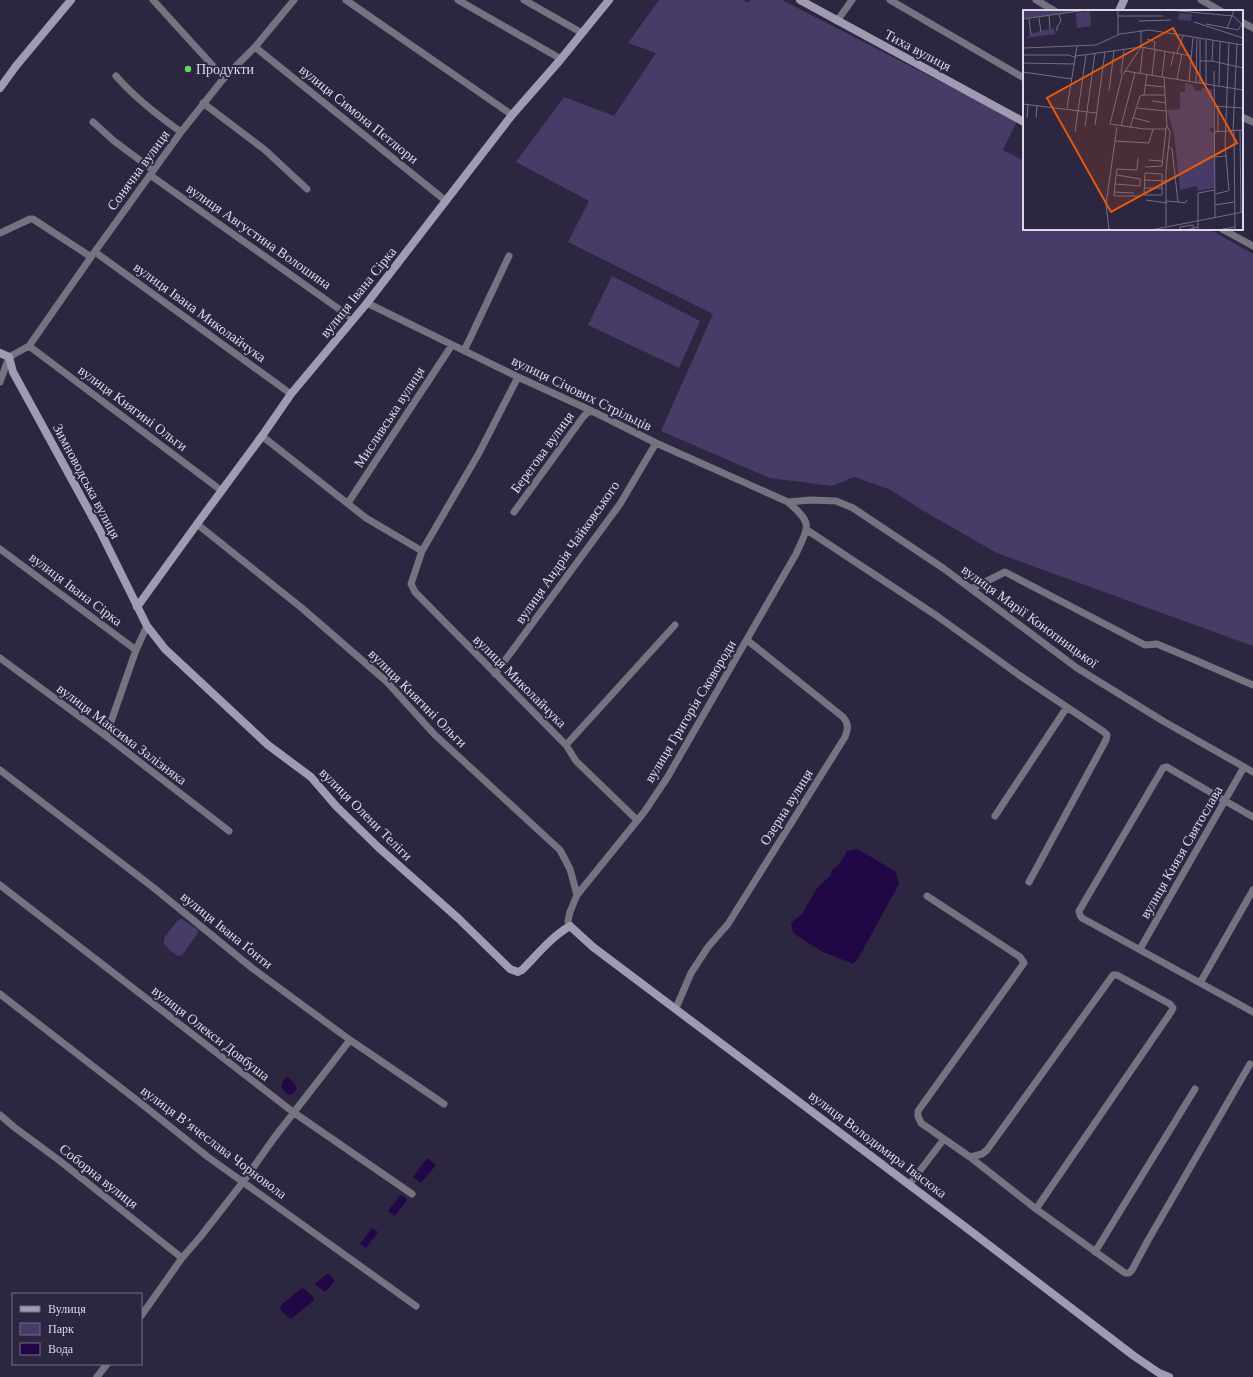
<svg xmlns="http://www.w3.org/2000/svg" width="1253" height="1377" viewBox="0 0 1253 1377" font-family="Georgia,serif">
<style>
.green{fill:#473c68}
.water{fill:#220747}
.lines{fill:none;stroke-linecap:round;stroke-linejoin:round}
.street{stroke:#767381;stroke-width:7}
.secondary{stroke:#a09bb2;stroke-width:8}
.poi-dot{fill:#63d469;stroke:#2d2641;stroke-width:1.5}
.labels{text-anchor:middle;stroke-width:4;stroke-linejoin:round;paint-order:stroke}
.street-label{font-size:14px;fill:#dcd8ea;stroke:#2d2641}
.poi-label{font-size:14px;fill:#dcd8ea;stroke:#2d2641;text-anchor:start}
.inset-road{fill:none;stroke:#736d85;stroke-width:1}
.view{fill:#e8590c;fill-opacity:0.15;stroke:#e8590c;stroke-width:2}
.inset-edge{fill:none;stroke:#dcd8ea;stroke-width:2}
</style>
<rect width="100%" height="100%" fill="#2d2641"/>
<!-- green -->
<path class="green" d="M659,0H744L747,3L751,0H782L1017,121L1003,150L1024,161V229H1209L1253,254V646L997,553L922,510L889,489L854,477L832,486L770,478L661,431L713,314L568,242L589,201L516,162L564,97L614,116L656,53L628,43Z
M612,276L700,321L679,368L588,325Z
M182,919L198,930V933L182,955L178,956L171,951L164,944V938L178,920Z"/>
<!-- water -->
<path class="water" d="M858,849L896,872L899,884L859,957L853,964L821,951L793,933L791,923L802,914L817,888L830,876L832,870L840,863L847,851Z
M288,1077L294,1083L297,1088L294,1093L289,1095C282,1089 279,1087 285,1078Z
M427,1158L436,1165L421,1183L413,1177Z
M400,1195L405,1197L407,1200L395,1216L388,1211Z
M372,1228L378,1232L366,1248L360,1244Z
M328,1273L334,1279V1282L325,1292L315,1284Z
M302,1288L306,1290L314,1298L313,1301L291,1319L288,1317L280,1309L281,1305Z"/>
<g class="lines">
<!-- street -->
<path class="street" d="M153,0L224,78
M346,0L512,115
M458,0L561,59
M524,0L582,33
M890,0L1024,78
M1036,0L1055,11
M1201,0L1221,11
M837,21L852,0
M1242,22L1253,28
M255,47L446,201
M116,76C135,98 157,115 181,132
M203,103L265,150L307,189
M1242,117L1253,122
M93,122L114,141L153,170
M150,175L353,319
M1222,229L1253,246
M0,233L30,219H33L91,257
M95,252L291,394
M367,303L518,377L592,411L656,443L788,502C813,524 809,525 796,554L667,778L645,811L577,895L570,912L568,921L570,926
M29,346L222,491
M464,351L509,256
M518,377L479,453L422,551L411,584L415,592L566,745L576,761L637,820
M0,382L9,357L29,346L91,257L181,132L224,78L255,47L294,0
M262,436L366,518L422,551
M788,502L811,500L836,501L853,508L943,568L1077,668L1163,721L1253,772
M348,503L452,345
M514,512L583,417L587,413L592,411
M197,524L303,609L386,681L434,734L560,850L570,869L577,895
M807,530L937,616L1019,675L1104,732L1107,735L1106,740L1029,882
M0,549L136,650
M971,589L1005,572L1145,645L1157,644L1195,660L1253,685
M0,658L106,736L229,831
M495,674L620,504L656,443
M106,736L136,650L147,626
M566,745L675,625
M0,770L154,888L252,968L350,1040L444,1104
M995,816L1067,707
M1253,817L1167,767L1163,768L1079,911L1080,915L1082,918L1253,1012
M0,885L293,1112L412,1194
M927,896L1020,957L1024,963L918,1111V1116L921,1123L970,1157L1036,1209L1171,1012L1173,1008L1170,1004L1117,975H1113L987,1150L982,1154L970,1157
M1140,949L1244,767
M1200,983L1253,890
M0,994L143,1105L208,1157L416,1306
M676,1008L691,973L708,947L728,924L845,737C848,729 849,724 843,717L747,640
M0,1115L14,1127L60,1161L182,1258
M909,1185L944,1139
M1036,1209L1125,1273H1129L1132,1270L1147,1242L1250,1064
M1095,1252L1195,1089
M141,1316L182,1258L201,1236L243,1182L274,1138L350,1040
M97,1377L107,1364"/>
<!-- secondary -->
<path class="secondary" d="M800,0L1024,122
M1119,11L1124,0
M0,88L16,66L71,0
M0,353L9,357L13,372L100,531L147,626L165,649L268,745L311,777L336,806L378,847L459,919L510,969L518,972L522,970C537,955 551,937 570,926L593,947L964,1226L1134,1356L1159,1373L1169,1377
M137,607L197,524L262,436L291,394L367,303L512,115L561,59L609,0"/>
</g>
<!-- markers -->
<circle class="poi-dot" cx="188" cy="69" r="4"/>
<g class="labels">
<!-- street labels -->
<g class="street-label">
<text transform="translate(918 50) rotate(28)" y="5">Тиха вулиця</text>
<text transform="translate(359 114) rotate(39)" y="5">вулиця Симона Петлюри</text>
<text transform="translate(138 170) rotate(-54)" y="5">Сонячна вулиця</text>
<text transform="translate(259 236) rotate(35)" y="5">вулиця Августина Волошина</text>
<text transform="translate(358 292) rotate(-51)" y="5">вулиця Івана Сірка</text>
<text transform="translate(200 312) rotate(36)" y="5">вулиця Івана Миколайчука</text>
<text transform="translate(582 393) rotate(26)" y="5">вулиця Січових Стрільців</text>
<text transform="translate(133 408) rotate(37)" y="5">вулиця Княгині Ольги</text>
<text transform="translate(389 417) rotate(-57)" y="5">Мисливська вулиця</text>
<text transform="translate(542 452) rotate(-54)" y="5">Берегова вулиця</text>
<text transform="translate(87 481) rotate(62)" y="5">Зимноводська вулиця</text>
<text transform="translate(567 552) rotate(-55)" y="5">вулиця Андрія Чайковського</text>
<text transform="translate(76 589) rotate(37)" y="5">вулиця Івана Сірка</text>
<text transform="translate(1030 616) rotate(36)" y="5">вулиця Марії Конопницької</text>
<text transform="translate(520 681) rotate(45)" y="5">вулиця Миколайчука</text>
<text transform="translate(418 698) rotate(45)" y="5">вулиця Княгині Ольги</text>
<text transform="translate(690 711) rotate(-59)" y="5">вулиця Григорія Сковороди</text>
<text transform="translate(122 734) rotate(37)" y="5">вулиця Максима Залізняка</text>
<text transform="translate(786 807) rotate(-58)" y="5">Озерна вулиця</text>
<text transform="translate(366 814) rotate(45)" y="5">вулиця Олени Теліги</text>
<text transform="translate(1181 852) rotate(-60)" y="5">вулиця Князя Святослава</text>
<text transform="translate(227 930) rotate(39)" y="5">вулиця Івана Ґонти</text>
<text transform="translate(211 1033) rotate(38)" y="5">вулиця Олекси Довбуша</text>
<text transform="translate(214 1142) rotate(37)" y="5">вулиця Вʼячеслава Чорновола</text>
<text transform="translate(878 1144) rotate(37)" y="5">вулиця Володимира Івасюка</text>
<text transform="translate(99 1176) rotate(38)" y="5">Соборна вулиця</text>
</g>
<!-- poi labels -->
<g class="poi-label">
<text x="196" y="74">Продукти</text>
</g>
</g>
<!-- overview -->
<g transform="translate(1023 10)">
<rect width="220" height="220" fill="#2d2641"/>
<path d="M0,0H61L0,9ZM67,1L68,16L54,18L53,3ZM156,3L169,4L168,11L155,10ZM31,18L32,24L3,28L10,23ZM162,73L170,75L171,80L178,81V78L189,79L191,117L187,118L188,122H191V178L175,181L173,176L157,180L151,124L144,100L157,99V82H162Z" fill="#473c68"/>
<path class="inset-road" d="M95,0V25M146,0L210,6M26,6L27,19M95,6H140M210,6L220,15M16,8L18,22M0,9L64,0M6,9L8,25M116,11L148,10M171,12L220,28M183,14L215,20L219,14M204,19L211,0M118,20V37L99,66L87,114L121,119H143L144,116M34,21V17L38,11L36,4M124,29L132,32L131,39M206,33L202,134L206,181M0,38L73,35L97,24L126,20L220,35M154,43L160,26M0,45H46L53,48M53,46L118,37L168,46M177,51H189L220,58M189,51L190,31M0,53L52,54M148,56L151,42M102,61L220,80M191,61L192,207M0,62L49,69M117,63L120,38M98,64L101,40M129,65L132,40M139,67L142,41M141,67L144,116L147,122L143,161V216M154,69L159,44M166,71L170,28M173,72L174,28M177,73V29M183,74V30M122,75L141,77M196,75L197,32M86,81L91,41M121,85H142M121,85L124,64M129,91L143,93M0,94L73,103M191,96L220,98M44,98L54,36M114,98L143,101M4,108L5,94M13,108L14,95M111,108L127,112M219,111L220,99M72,115L82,42M62,116L72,43M98,116L112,63M107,118L117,86L121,85M217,120L218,202M210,121L214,34M211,121L212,220M52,122L63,45M191,122L220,120M195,122V96M92,131L126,133L130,119M146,137L149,139L155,192L162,193L164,190M191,147L203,146M126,150L139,151M122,157L139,156L143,119M122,163L139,164V185H121ZM94,165L117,169V176L92,174L94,159L114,160L115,148M121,170L143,171M92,174L91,186H116M121,178H139M91,182L111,183M192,184L205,181M123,190L144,193M143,191L155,192M192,195L211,192M86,220L83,194L94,117M128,220L220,202M157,220V217L170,215L171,218M163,220L175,217M175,220V183L192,180M195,220L212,217"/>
<path class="view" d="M150,18L214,133L88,202L24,88Z"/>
<rect width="220" height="220" class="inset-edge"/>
</g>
<!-- legend -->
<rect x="12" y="1293" width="130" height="72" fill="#2d2641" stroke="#736d85"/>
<rect x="20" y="1306" width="20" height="6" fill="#a09bb2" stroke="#736d85"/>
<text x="48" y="1313" font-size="12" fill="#dcd8ea">Вулиця</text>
<rect x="20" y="1323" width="20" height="12" fill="#473c68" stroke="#736d85"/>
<text x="48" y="1333" font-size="12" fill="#dcd8ea">Парк</text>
<rect x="20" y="1343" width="20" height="12" fill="#220747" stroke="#736d85"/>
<text x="48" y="1353" font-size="12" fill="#dcd8ea">Вода</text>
</svg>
